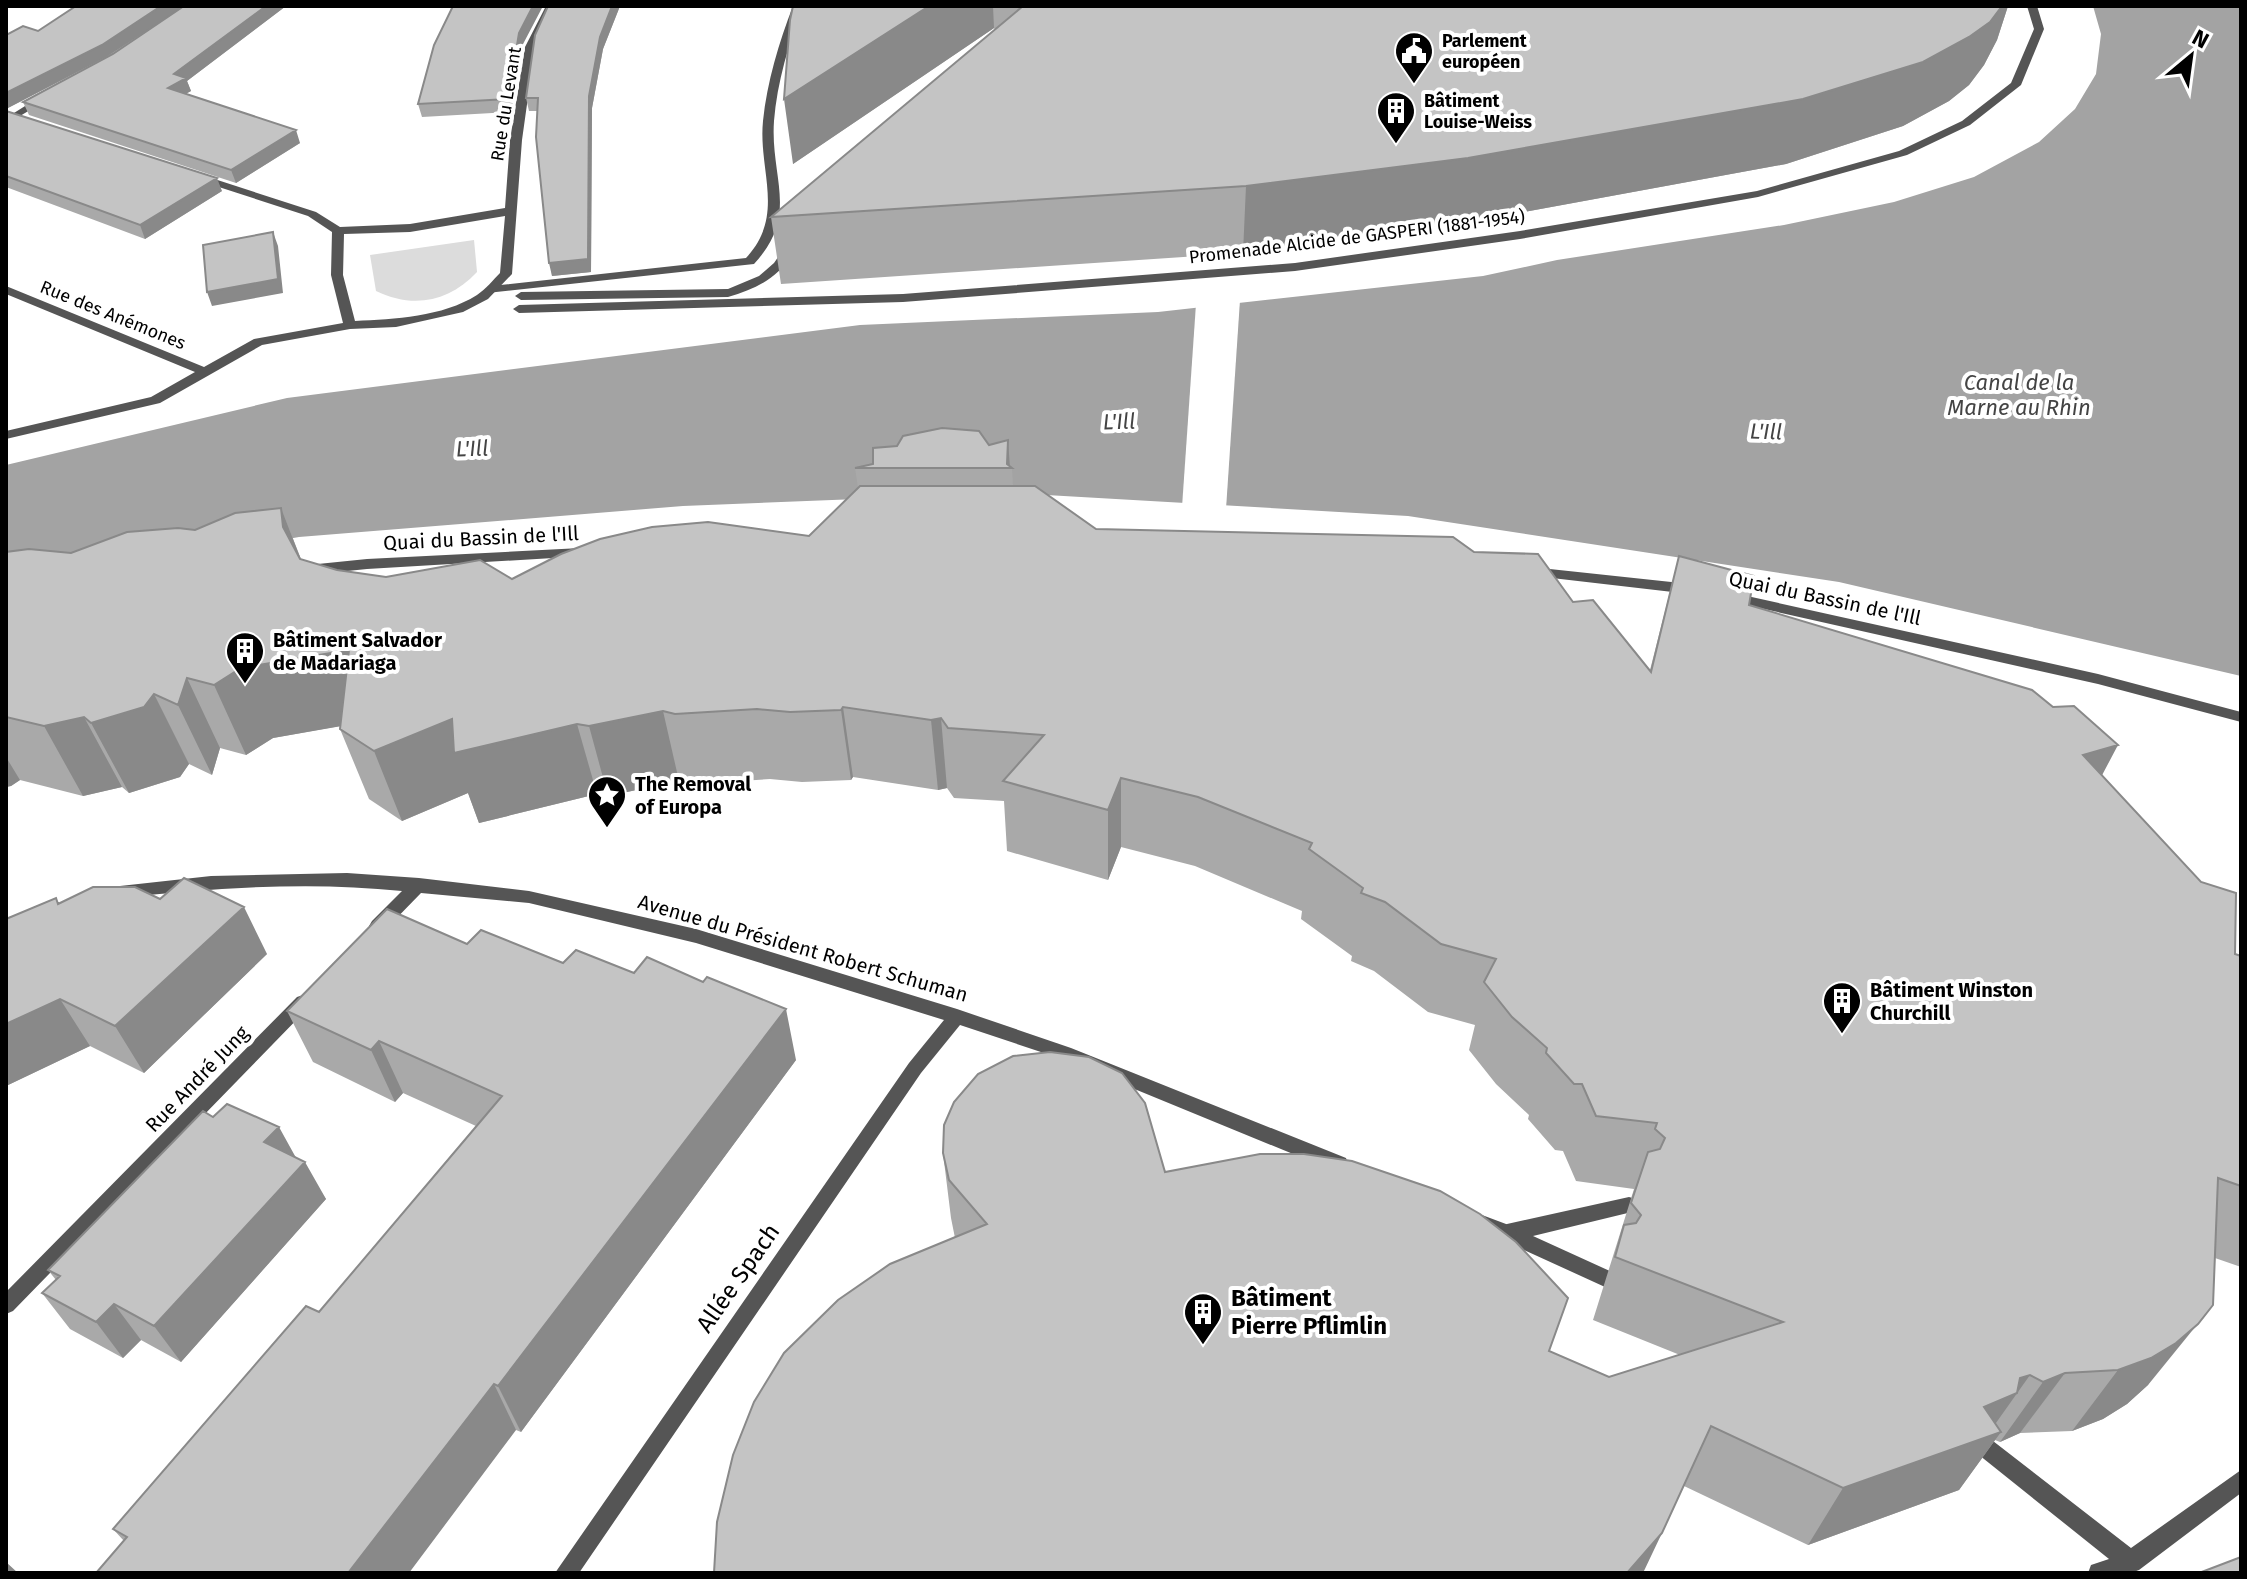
<svg xmlns="http://www.w3.org/2000/svg" width="2247" height="1579" viewBox="0 0 2247 1579" font-family="'Fira Sans',sans-serif">
<style>
.green{fill:#dcdcdc}
.water{fill:#a3a3a3}
.pier{fill:#fff}
.lines{fill:none;stroke-linecap:round;stroke-linejoin:round}
.lane{fill:#555;fill-rule:evenodd}
.street{fill:#555;fill-rule:evenodd}
.wall{fill:#a9a9a9}
.shaded-wall{fill:#898989}
.building{fill:#c4c4c4;stroke:#898989;stroke-width:2}
.labels{text-anchor:middle;stroke-width:8;stroke-linejoin:round;paint-order:stroke}
.far-poi-label{font-size:18px;font-weight:bold;fill:#000;stroke:#fff;text-anchor:start}
.far-street-label{font-size:18px;fill:#000;stroke:#fff}
.street-label{font-size:20px;fill:#000;stroke:#fff}
.poi-label{font-size:20px;font-weight:bold;fill:#000;stroke:#fff;text-anchor:start}
.water-label{font-size:22px;font-style:italic;fill:#444;stroke:#fff}
.near-street-label{font-size:24px;fill:#000;stroke:#fff}
.near-poi-label{font-size:24px;font-weight:bold;fill:#000;stroke:#fff;text-anchor:start}
</style>
<rect width="100%" height="100%" fill="#fff"/>
<!-- green -->
<path class="green" d="M474,240L477,272C449,302 413,309 376,291L370,255Z"/>
<!-- water -->
<path class="water" d="M2093,6H2241V676L1839,582L1408,516L1011,493L683,506L299,537L6,589V465L287,398L860,325L1158,312L1483,276L1557,260L1784,225L1894,202L1974,177L2039,142L2075,109L2096,74L2101,34Z"/>
<!-- pier -->
<path class="pier" d="M1240,300L1226,509L1182,507L1196,304Z"/>
<g class="lines">
<!-- lane -->
<path class="lane" d="M793,6H803C789,42 777,83 774,121C770,178 800,214 754,264L487,293L485,290L491,286L746,258C786,215 758,171 763,121C767,82 779,42 793,6Z
M2027,6H2037L2044,29L2021,85L1970,125L1907,155L1758,197L1520,239L1295,271L903,302L519,313L513,309L519,305L903,294L1295,263L1520,231L1757,191L1899,151L1962,121L2011,83L2034,29Z
M789,246L795,250C780,277 757,289 728,297L521,300L515,296L521,292L728,289L759,276L774,263L785,247Z
M581,548L586,550L588,553L586,556L367,569L308,575L301,570L308,565L367,559Z
M1531,567L1690,584L1697,589L1690,594L1526,575L1524,572L1526,569Z
M1729,592L2098,674L2241,712V722L2098,684L1724,600L1722,597L1724,594Z
M1629,1197L1636,1199L1639,1205L1636,1211L1533,1236L1612,1272L1615,1278L1612,1284L1605,1287L1500,1239L1497,1233L1500,1227L1507,1224Z
M1986,1438L1993,1441L2131,1548L2241,1470V1493L2139,1570L2131,1573H2088L2091,1565L2109,1559L1979,1455L1976,1448L1979,1441Z"/>
<!-- street -->
<path class="street" d="M546,6H556L535,47L522,140L512,274L488,299L463,312L396,327L350,329L262,345L160,403L6,439V431L151,397L195,372L6,294V286L204,367L254,339L343,323L331,275L332,232L308,216L194,179V175H202L316,212L340,227L410,224L505,208L510,140L525,47ZM505,216L500,273C493,280 486,289 477,295C442,317 395,319 355,321L343,275L344,234L410,232Z
M41,96L50,98L15,119L6,118Z
M347,873L419,878L529,891L696,929L957,1009L1071,1048L1346,1158L1348,1164L1346,1170L1339,1172L1332,1170L1059,1058L960,1025L921,1073L579,1573H555L909,1063L944,1020L696,943L529,903L421,893L384,931H372L369,926L372,921L402,891C308,881 214,888 120,898L114,897L112,892L114,887L120,886L211,876Z
M303,995L309,997L312,1002L309,1007L13,1311L6,1314V1292L297,997Z
M1482,1215L1514,1227L1517,1233L1514,1239L1507,1242L1475,1229L1472,1223L1475,1217Z"/>
</g>
<!-- wall -->
<path class="wall" d="M76,6H286L187,81L191,91L185,94L300,143L236,183L29,115L23,102L101,60L6,109L38,31Z
M549,6H620L603,49L592,108L591,272L552,276L537,111H529L526,98Z
M793,6H2008L1997,40L1984,65L1969,85L1949,101L1903,126L1786,164L1459,224L1243,253L781,284L771,217L995,30L994,28L793,164Z
M522,46L511,112L422,117L418,104Z
M6,111L222,191L145,239L6,187Z
M989,445L1012,468L1013,486L1096,529L1474,552L1573,602L1650,670L1679,556L1749,605L2102,776L2235,954L2241,956V1267L2215,1258L2148,1385L2127,1404L2103,1419L2072,1431L2020,1433L2000,1442L1995,1440L1959,1490L1808,1545L1684,1486L955,1238L951,1218L943,1153L1165,1172L1550,1352L1609,1377L1680,1355L1593,1320L1634,1189L1576,1181L1563,1151L1555,1150L1528,1119L1529,1115L1496,1084L1469,1050L1475,1025L1428,1012L1374,971L1351,961L1352,956L1301,919L1302,911L1195,866L1121,847L1108,880L1007,851L1004,801L954,798L947,788L938,790L853,777L851,780L802,782L770,779L692,784L679,781L608,796L597,794L479,823L468,793L402,821L369,799L340,729V726L273,738L246,755L220,748L212,775L189,764L180,777L129,793L122,787L83,796L20,780L11,786L6,787V552L71,553L195,530L281,508L301,559L337,570L386,577L512,579L809,536L858,488L855,468Z
M59,904L267,954L144,1073L90,1046L6,1086V919Z
M467,944L796,1060L521,1432L516,1430L124,1541L113,1529L319,1312L476,1126L403,1093L395,1102L313,1062L287,1011Z
M213,1117L296,1157L326,1199L181,1362L141,1340L123,1358L70,1329L42,1293L56,1280L48,1270Z"/>
<!-- shaded-wall -->
<path class="shaded-wall" d="M161,6H185L106,57L6,109V93Z
M266,6H286L187,81L191,91L173,101L168,88L174,74Z
M533,6H543L522,46L511,112L508,99L519,33Z
M612,6H620L603,49L592,108L591,272L552,276L549,263L600,37Z
M929,6H993L994,28L793,164L784,99Z
M2002,6H2008L1997,40L1984,65L1969,85L1949,101L1903,126L1786,164L1459,224L1243,253L1246,186Z
M296,130L300,143L236,183L231,170Z
M217,178L222,191L145,239L140,225Z
M273,232L278,246L283,293L212,306L207,292Z
M1008,440L1010,468H1007Z
M281,508L308,578L283,527Z
M349,650L376,720L273,738L246,755L214,685L241,668Z
M187,678L220,748L212,775L178,705Z
M154,694L189,764L180,777L129,793L91,723Z
M843,707L853,777L851,780L841,710Z
M663,711L679,781L608,796L589,726Z
M84,717L122,787L83,796L44,726Z
M941,718L947,788L938,790L931,720Z
M452,719L577,724L597,794L479,823L468,793L402,821L374,751Z
M2118,745L2081,815L2083,755Z
M6,757L20,780L11,786L6,787Z
M1121,778V847L1108,880V810Z
M244,907L267,954L144,1073L115,1026Z
M60,999L90,1046L6,1086V1024Z
M786,1009L796,1060L521,1432L498,1386Z
M379,1041L403,1093L395,1102L371,1050Z
M279,1127L300,1165L264,1142Z
M305,1162L326,1199L181,1362L154,1326Z
M114,1304L141,1340L123,1358L96,1322Z
M2213,1305L2148,1385L2127,1404L2103,1419L2072,1431L2118,1370Z
M2065,1373L2020,1433L2000,1442L2043,1382Z
M2030,1375L1986,1437L2001,1432L1959,1490L1808,1545L1843,1488L2020,1378Z
M494,1384L516,1430L409,1573H348Z
M1662,1533L1643,1573H1627Z
M6,1562L18,1573H6Z"/>
<!-- building -->
<path class="building" d="M76,6H161L102,45L6,93V35L23,26L38,31Z
M184,6H266L174,74L186,78L168,88L296,130L231,170L23,102L113,54Z
M453,6H533L519,33L508,99L418,104L434,45Z
M548,6H612L600,37L589,96L588,259L549,263L536,137L538,98H526L535,35Z
M793,6H929L784,99L790,20Z
M1023,6H2002L1990,22L1969,37L1923,62L1803,99L1468,158L1246,186L771,217Z
M6,111L217,178L140,225L6,176Z
M273,232L278,279L207,292L203,245Z
M942,428L979,431L989,445L1008,440L1007,464L1012,468H855L873,464V448L897,446L903,436Z
M860,486H1035L1096,529L1453,537L1474,552L1538,554L1573,602L1593,600L1651,672L1679,556L1754,576L1749,605L2032,690L2053,707L2074,706L2118,745L2083,755L2201,882L2236,893L2235,954L2241,956V1186L2218,1178L2213,1305L2198,1324L2176,1343L2151,1358L2118,1370L2065,1373L2043,1382L2030,1375L2020,1378L2017,1393L1984,1407L2001,1432L1843,1488L1711,1426L1662,1533L1627,1573H714L717,1522L733,1455L754,1402L784,1353L838,1300L890,1264L987,1224L949,1180L943,1153L944,1125L954,1102L978,1074L1013,1056L1050,1052L1089,1057L1122,1073L1145,1103L1165,1172L1260,1154H1304L1352,1161L1440,1191L1480,1214L1516,1242L1568,1298L1549,1351L1609,1377L1783,1322L1615,1257L1624,1225L1636,1223L1641,1215L1631,1203L1648,1152L1660,1149L1665,1138L1655,1129L1657,1123L1596,1116L1582,1084H1574L1546,1053L1547,1048L1512,1017L1484,982L1496,959L1441,944L1385,902L1361,893L1363,888L1309,849L1312,843L1198,797L1121,778L1108,810L1003,781L1044,735L948,728L941,718L931,720L843,707L841,710L790,712L757,709L675,714L663,711L589,726L577,724L454,753L452,719L374,751L340,729L349,650L241,668L214,685L187,678L178,705L154,694L144,707L91,723L84,717L44,726L6,717V552L29,549L71,553L127,532L178,528L195,530L235,513L281,508L283,527L300,559L337,570L386,577L480,560L512,579L561,554L600,539L652,527L708,522L809,536Z
M184,878L244,907L115,1026L60,999L6,1024V919L56,898L58,904L93,887H135L160,899Z
M387,909L467,944L481,930L563,963L576,950L634,973L647,957L703,982L707,977L786,1009L498,1386L494,1384L348,1573H96L127,1537L113,1529L306,1306L319,1312L502,1096L379,1041L371,1050L287,1011Z
M227,1104L279,1127L264,1142L305,1162L154,1326L114,1304L96,1322L42,1293L60,1276L48,1270L203,1111L213,1117Z
M2241,1557V1573H2199Z"/>
<!-- icons -->
<defs>
<symbol id="civic-pin" viewBox="-11 -11 22 30"><path d="M0 17L-7.5 6A9.5 9.5 0 1 1 7.5 6Z" fill="#000" stroke="#fff"/><path d="M-.6-6.5H3V-4.5H.6V-3L4-1V1h2V6H-6V1h2V-1L-.6-3ZM-1.2 2.5V6h2.4V2.5Z" fill="#fff"/></symbol>
<symbol id="building-pin" viewBox="-11 -11 22 30"><path d="M0 17L-7.5 6A9.5 9.5 0 1 1 7.5 6Z" fill="#000" stroke="#fff"/><path d="M-4-6H4V6H1V3H-1V6H-4ZM-2.5-4.3h1.7v1.8h-1.7ZM.8-4.3h1.7v1.8H.8ZM-2.5-1h1.7V.8h-1.7ZM.8-1h1.7V.8H.8Z" fill="#fff"/></symbol>
<symbol id="sight-pin" viewBox="-11 -11 22 30"><path d="M0 17L-7.5 6A9.5 9.5 0 1 1 7.5 6Z" fill="#000" stroke="#fff"/><path d="M0-6L1.8-2.2L6-1.7L2.9 1.2L3.7 5.4L0 3.3L-3.7 5.4L-2.9 1.2L-6-1.7L-1.8-2.2Z" fill="#fff"/></symbol>
</defs>
<g fill-rule="evenodd">
<use href="#civic-pin" x="1392" y="29" width="44" height="60"/>
<use href="#building-pin" x="1374" y="89" width="44" height="60"/>
<use href="#building-pin" x="223" y="629" width="44" height="60"/>
<use href="#sight-pin" x="585" y="773" width="44" height="60"/>
<use href="#building-pin" x="1820" y="979" width="44" height="60"/>
<use href="#building-pin" x="1181" y="1290" width="44" height="60"/>
</g>
<g class="labels">
<!-- far-poi labels -->
<g class="far-poi-label">
<text x="1442" y="47">Parlement<tspan x="1442" dy="21">européen</tspan></text>
<text x="1424" y="107">Bâtiment<tspan x="1424" dy="21">Louise-Weiss</tspan></text>
</g>
<!-- far-street labels -->
<g class="far-street-label">
<text transform="translate(506 104) rotate(-81)" y="6">Rue du Levant</text>
<text transform="translate(1357 237) rotate(-7)" y="6">Promenade Alcide de GASPERI (1881-1954)</text>
<text transform="translate(113 315) rotate(22)" y="6">Rue des Anémones</text>
</g>
<!-- street labels -->
<g class="street-label">
<text transform="translate(481 538) rotate(-3)" y="7">Quai du Bassin de l'Ill</text>
<text transform="translate(1825 598) rotate(12)" y="7">Quai du Bassin de l'Ill</text>
<text transform="translate(803 948) rotate(16)" y="7">Avenue du Président Robert Schuman</text>
<text transform="translate(197 1079) rotate(-46)" y="7">Rue André Jung</text>
</g>
<!-- poi labels -->
<g class="poi-label">
<text x="273" y="647">Bâtiment Salvador<tspan x="273" dy="23">de Madariaga</tspan></text>
<text x="635" y="791">The Removal<tspan x="635" dy="23">of Europa</tspan></text>
<text x="1870" y="997">Bâtiment Winston<tspan x="1870" dy="23">Churchill</tspan></text>
</g>
<!-- water labels -->
<g class="water-label">
<text x="2019" y="390">Canal de la<tspan x="2019" dy="25">Marne au Rhin</tspan></text>
<text transform="translate(1119 421) rotate(-2)" y="8">L'Ill</text>
<text transform="translate(1766 431) rotate(2)" y="8">L'Ill</text>
<text transform="translate(472 448) rotate(-2)" y="8">L'Ill</text>
</g>
<!-- near-street labels -->
<g class="near-street-label">
<text transform="translate(738 1278) rotate(-55)" y="8">Allée Spach</text>
</g>
<!-- near-poi labels -->
<g class="near-poi-label">
<text x="1231" y="1306">Bâtiment<tspan x="1231" dy="28">Pierre Pflimlin</tspan></text>
</g>
</g>
<!-- border -->
<rect width="2247" height="1579" fill="none" stroke="#000000" stroke-width="16"/>
<!-- north arrow -->
<g transform="translate(2191 56) rotate(29)" stroke="#ffffff" stroke-width="6" paint-order="stroke">
<path d="M0-6L14 30L0 20L-14 30Z" fill="#000000"/>
<text y="-12" font-size="22" font-weight="bold" text-anchor="middle" fill="#000000">N</text>
</g>
</svg>
